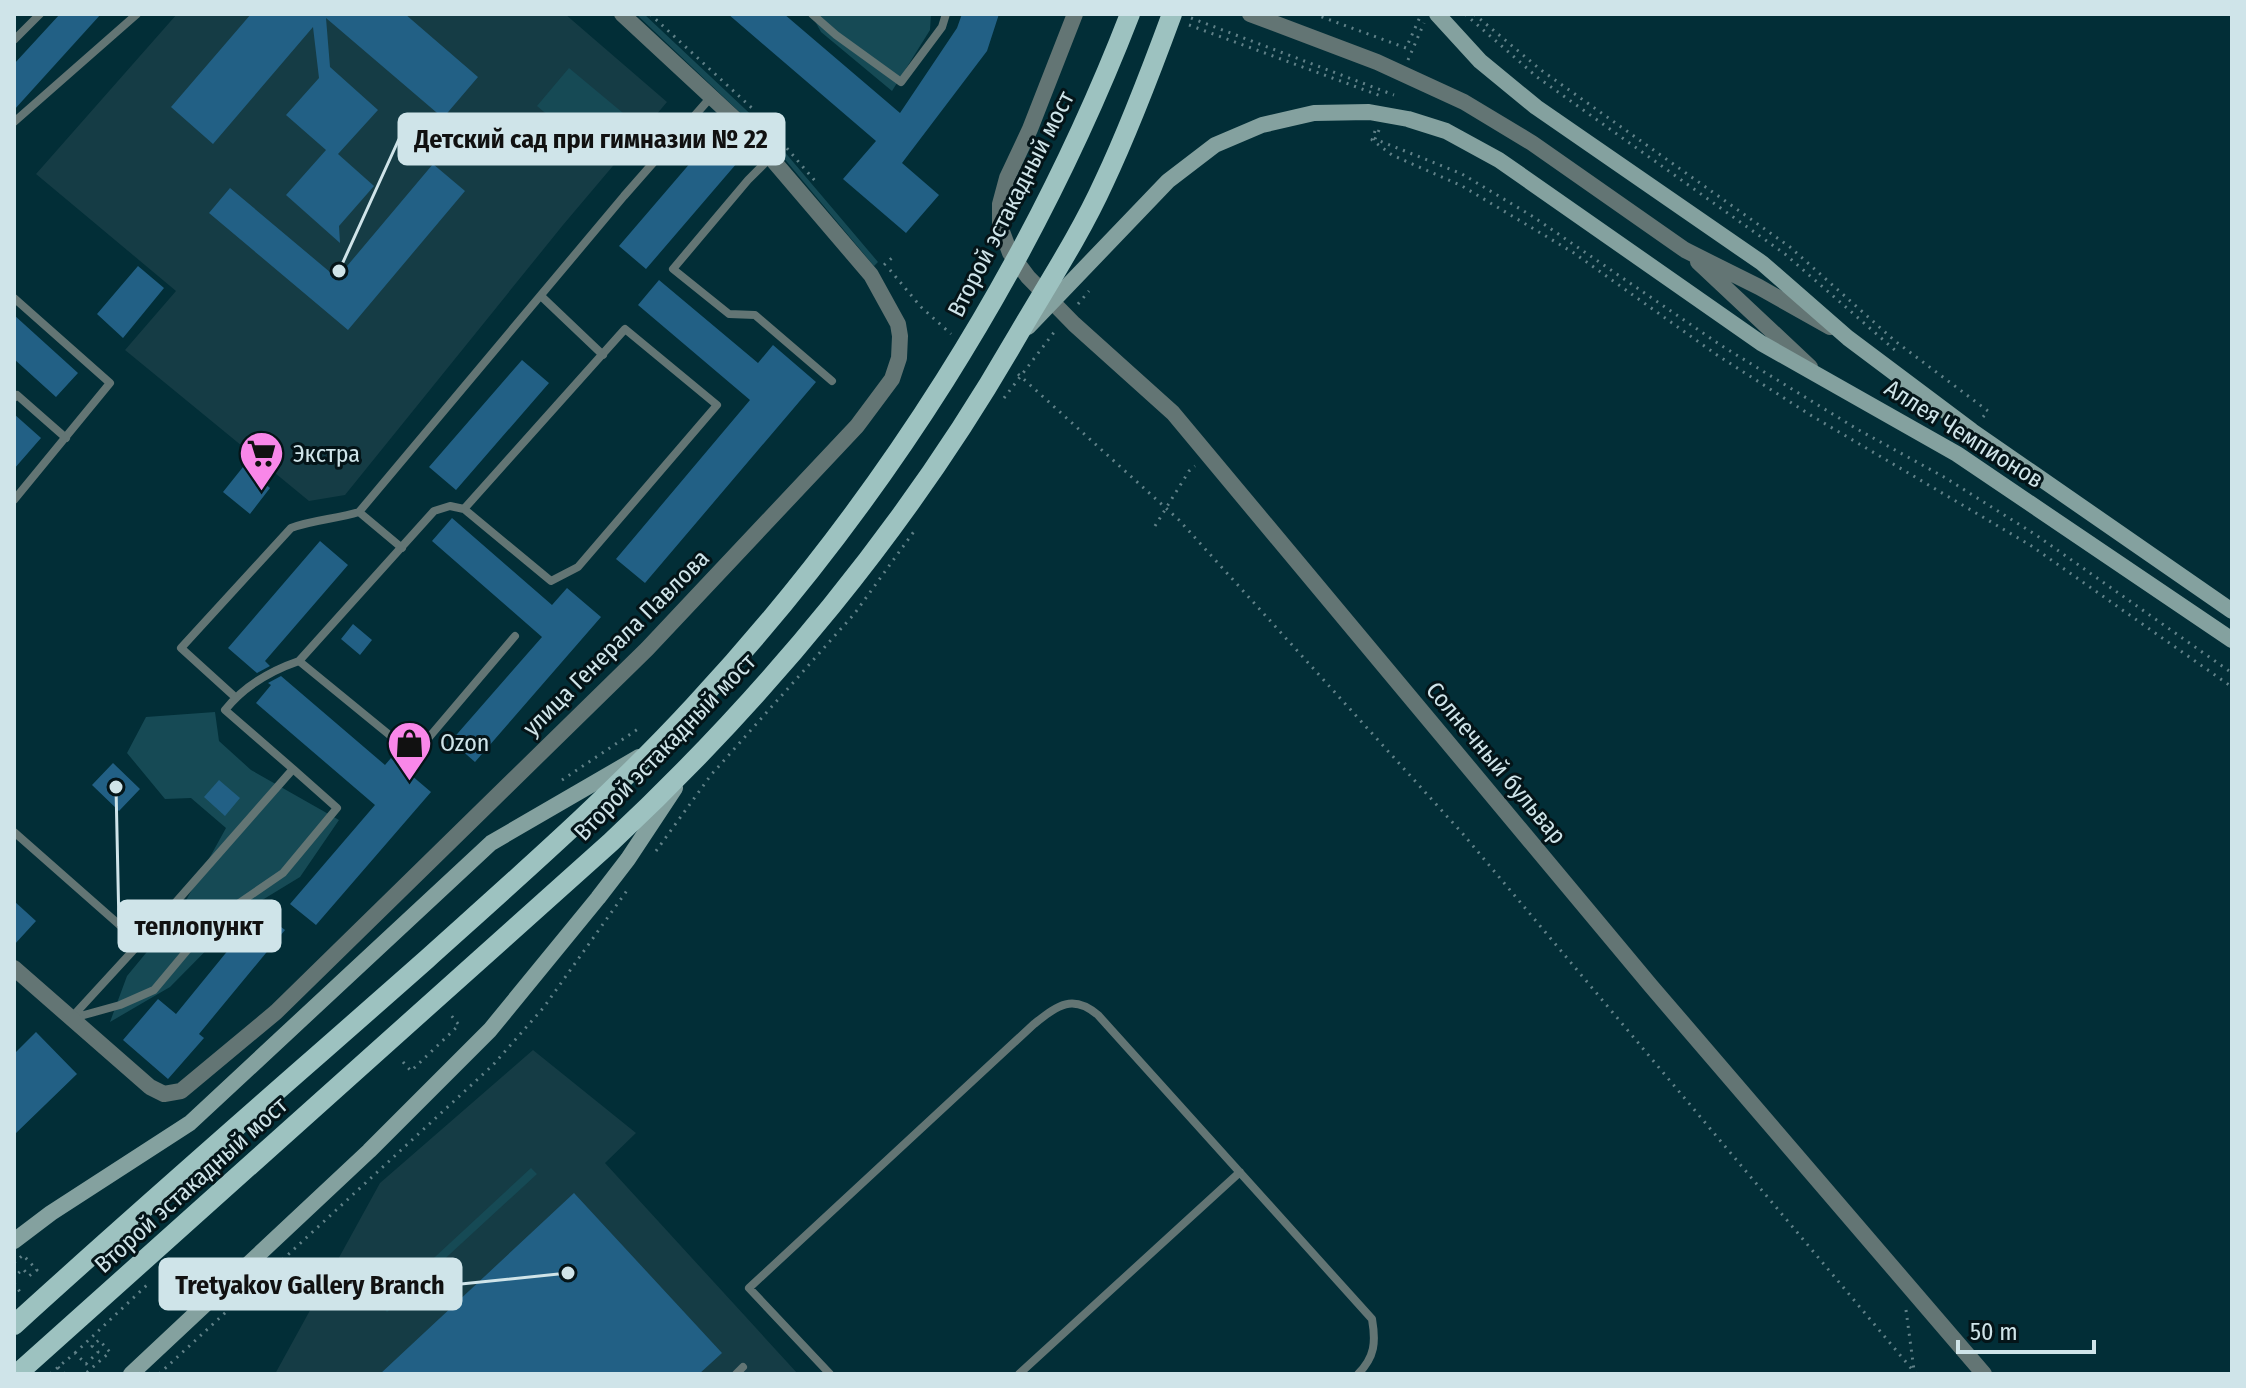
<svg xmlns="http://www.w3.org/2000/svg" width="2246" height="1388" viewBox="0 0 2246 1388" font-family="'Fira Sans Condensed',sans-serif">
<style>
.built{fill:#153c45}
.green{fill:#164a55}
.building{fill:#226085}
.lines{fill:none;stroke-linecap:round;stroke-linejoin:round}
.path{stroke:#608188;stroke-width:3;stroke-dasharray:2 6;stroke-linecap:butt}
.service{stroke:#637574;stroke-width:8}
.minor{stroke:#637574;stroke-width:16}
.tertiary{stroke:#637574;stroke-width:16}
.secondary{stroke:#84a19f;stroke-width:16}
.primary{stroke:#9dc2c0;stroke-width:20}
.labels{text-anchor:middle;stroke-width:6;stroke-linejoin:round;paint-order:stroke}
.street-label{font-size:24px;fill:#cfe4e9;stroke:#041418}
.poi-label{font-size:24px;fill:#cfe4e9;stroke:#041418;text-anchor:start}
.leader{fill:none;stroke:#cfe4e9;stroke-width:3}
.callout-dot{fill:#cfe4e9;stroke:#041418;stroke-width:3}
.callout{fill:#cfe4e9;stroke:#cfe4e9;stroke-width:3}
.callout-label{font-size:26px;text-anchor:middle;font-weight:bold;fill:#111}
</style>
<rect width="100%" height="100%" fill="#022e37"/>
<!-- built -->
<path class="built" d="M177,14H565L667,102L563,225L345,495L309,501L125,350L176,291L36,174Z
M533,1050L636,1133L605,1163L798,1374H275L380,1183Z"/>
<!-- green -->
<path class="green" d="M636,14H644L761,124L878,262L874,266L767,138Z
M811,14H931L930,30L892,91L821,32Z
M569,68L623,113L591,152L537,106Z
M215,712L219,741L251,770L339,820L300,877L246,910L170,987L110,1022L127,976L179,913L226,828L191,798L165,799L127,753L146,717Z
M531,1168L537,1174L387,1312L382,1306Z"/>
<!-- building -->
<path class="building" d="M60,14H101L14,110V64Z
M251,14H405L478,77L443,118L326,18L330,67L378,110L338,154L374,186L339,226L340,243L286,195L326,150L286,115L319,78L313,27L213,144L171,107Z
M728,14H784L900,113L957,28L962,14H999L987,51L902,163L939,195L906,233L843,179L876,141Z
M710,140L737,163L646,269L619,246Z
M433,164L465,191L348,330L209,213L230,188L337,278Z
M138,266L164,288L123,338L97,314Z
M659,280L758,363L773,345L816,382L645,583L616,559L750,400L638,305Z
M14,315L78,373L56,397L14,359Z
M522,360L549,383L456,490L429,467Z
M14,414L41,438L14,469Z
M243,467L270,488L250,514L223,492Z
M452,518L552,605L567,588L601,617L475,762L451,741L542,637L432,541Z
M320,541L348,565L265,661L270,666L257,673L228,648Z
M353,624L372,640L360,655L341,639Z
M281,676L385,765L391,758L431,792L316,925L290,904L375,805L256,703L271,685L268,683Z
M113,763L140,789L119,811L92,785Z
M219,780L240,798L225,816L204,797Z
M14,901L36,921L14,945Z
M260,911L285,930L199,1034L204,1038L168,1079L123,1040L158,999L176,1014Z
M36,1032L77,1074L14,1135V1054Z
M574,1193L722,1353L699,1374H380Z"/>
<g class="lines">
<!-- path -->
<path class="path" d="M650,14L753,109
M1314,14L1406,48L1420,17
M1465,14L1537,77L1785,254L1896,351
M1474,14L1541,70L1790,247L1895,341L1988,411L1983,417
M1191,18L1394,95
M1189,25L1381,96
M1408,60L1424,23
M766,124L816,182
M1379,130L1375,139L1462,174L1532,216L1722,346L1857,429L1944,477L2036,535L2232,673
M1375,131L1372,140L1392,155L1462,186L1574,253L1717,355L1812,416L2030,545L2232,687
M884,265L893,257
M890,270L921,307L951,334
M1078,304L1089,291
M1018,374L1179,520L1463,834L1916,1374
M1004,398L1055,331
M1155,526L1189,471L1195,466
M562,780L641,727
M656,851L711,775L855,613L915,530
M403,1062L411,1071L459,1025L450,1014
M14,1263L23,1255L37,1270L29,1276L23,1269L14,1277
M14,1283L20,1292
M1906,1310L1914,1370
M75,1353L148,1284
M58,1367L65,1374
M50,1374L75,1353L86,1364L98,1352L92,1346L99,1340L110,1352L85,1374
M159,1374L493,1065L544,1007L628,889"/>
<!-- service -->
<path class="service" d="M812,14L836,35L901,82L942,27L946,14
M14,40L40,14
M14,122L137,14
M770,158L748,180L673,269L729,314L755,315L832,381
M541,296L603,355
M14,298L110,383L14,500
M14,398L17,395L66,438
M359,512L402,548
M299,661L414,755L515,636
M235,697L181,648L291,528C312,520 336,519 359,512L624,196L711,97
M14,832L140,943L293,769L225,710C245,685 270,671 299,661L434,511L450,506L464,509L551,581L578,567L717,405L625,329L464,509
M73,1016L140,943
M73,1018L120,1005L154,990L210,923L283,873L337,808L293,769
M736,1374L743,1367
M830,1374L749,1288L1034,1024C1057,1006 1072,993 1098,1015L1372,1319C1376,1342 1375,1357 1358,1374
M1019,1374L1240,1172"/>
<!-- minor -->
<path class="minor" d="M1075,14L1030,129L1007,178L1000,204V226L1010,253L1028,277L1074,324L1173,413L1651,986L1984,1374
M1250,14L1377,62L1464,102L1532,143L1685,250L1759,287L1830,327
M1698,262L1810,367"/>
<!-- tertiary -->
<path class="tertiary" d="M14,968L150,1087L164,1094L181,1091L276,1012L647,649L857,426L892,379L899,358L900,336L898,324L871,275L747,130L622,14"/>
<!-- secondary -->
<path class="secondary" d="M1437,14L1480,61L1536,107L1762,263L1848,338L1972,431L2232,611
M1028,327L1168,181L1215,145L1262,125L1314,113L1369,112L1408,119L1446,131L1499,160L1761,343L1957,454L2232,640
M14,1241L51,1213L190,1123L491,843L639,757
M131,1374L369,1151L490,1030L598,898L628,859L675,788"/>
<!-- primary -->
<path class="primary" d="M14,1325C150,1201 289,1081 427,959C518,877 611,796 694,706C880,506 1031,269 1130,14
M17,1374L611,842C767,696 908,526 1015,340C1045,288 1079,237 1104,182C1130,127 1151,71 1172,14"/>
</g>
<!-- icons -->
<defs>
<symbol id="supermarket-pin" viewBox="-11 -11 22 30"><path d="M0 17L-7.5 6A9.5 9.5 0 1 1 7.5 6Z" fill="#f987e9" stroke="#041418"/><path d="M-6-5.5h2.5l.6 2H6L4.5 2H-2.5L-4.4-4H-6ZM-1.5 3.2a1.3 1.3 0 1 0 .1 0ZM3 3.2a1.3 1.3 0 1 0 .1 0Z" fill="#111"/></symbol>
<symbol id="shop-pin" viewBox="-11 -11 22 30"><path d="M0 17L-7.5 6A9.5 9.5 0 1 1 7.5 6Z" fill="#f987e9" stroke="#041418"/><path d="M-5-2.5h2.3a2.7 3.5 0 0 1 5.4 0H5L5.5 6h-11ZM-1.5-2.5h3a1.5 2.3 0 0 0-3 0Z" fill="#111"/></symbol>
</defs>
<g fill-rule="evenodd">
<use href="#supermarket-pin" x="236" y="428" width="51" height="69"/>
<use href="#shop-pin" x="384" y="718" width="51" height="69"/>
</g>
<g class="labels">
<!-- street labels -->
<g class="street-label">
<text transform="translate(1011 204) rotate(-63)" y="8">Второй эстакадный мост</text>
<text transform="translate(1964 434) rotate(32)" y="8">Аллея Чемпионов</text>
<text transform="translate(616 643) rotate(-45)" y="8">улица Генерала Павлова</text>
<text transform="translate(665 747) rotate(-46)" y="8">Второй эстакадный мост</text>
<text transform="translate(1496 763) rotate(50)" y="8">Солнечный бульвар</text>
<text transform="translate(191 1185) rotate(-42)" y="8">Второй эстакадный мост</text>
</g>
<!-- poi labels -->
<g class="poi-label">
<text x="293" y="462">Экстра</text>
<text x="440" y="751">Ozon</text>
</g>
</g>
<!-- callouts -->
<path class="leader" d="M339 271L399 139M116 787L119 926M568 1273L461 1284"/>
<g class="callout-dot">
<circle cx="339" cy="271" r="8"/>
<circle cx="116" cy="787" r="8"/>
<circle cx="568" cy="1273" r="8"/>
</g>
<g class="callout">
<rect x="399" y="114" width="385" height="50" rx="8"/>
<rect x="119" y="901" width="161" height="50" rx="8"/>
<rect x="160" y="1259" width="301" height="50" rx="8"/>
</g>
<g class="callout-label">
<text x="591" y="148">Детский сад при гимназии № 22</text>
<text x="199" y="935">теплопункт</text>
<text x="310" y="1294">Tretyakov Gallery Branch</text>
</g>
<!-- border -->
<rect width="2246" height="1388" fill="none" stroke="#cfe4e9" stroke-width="32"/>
<!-- scale -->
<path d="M1958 1340v12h136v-12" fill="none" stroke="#cfe4e9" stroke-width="4"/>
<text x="1970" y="1340" font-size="24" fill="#cfe4e9" stroke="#041418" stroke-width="6" paint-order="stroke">50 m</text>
</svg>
